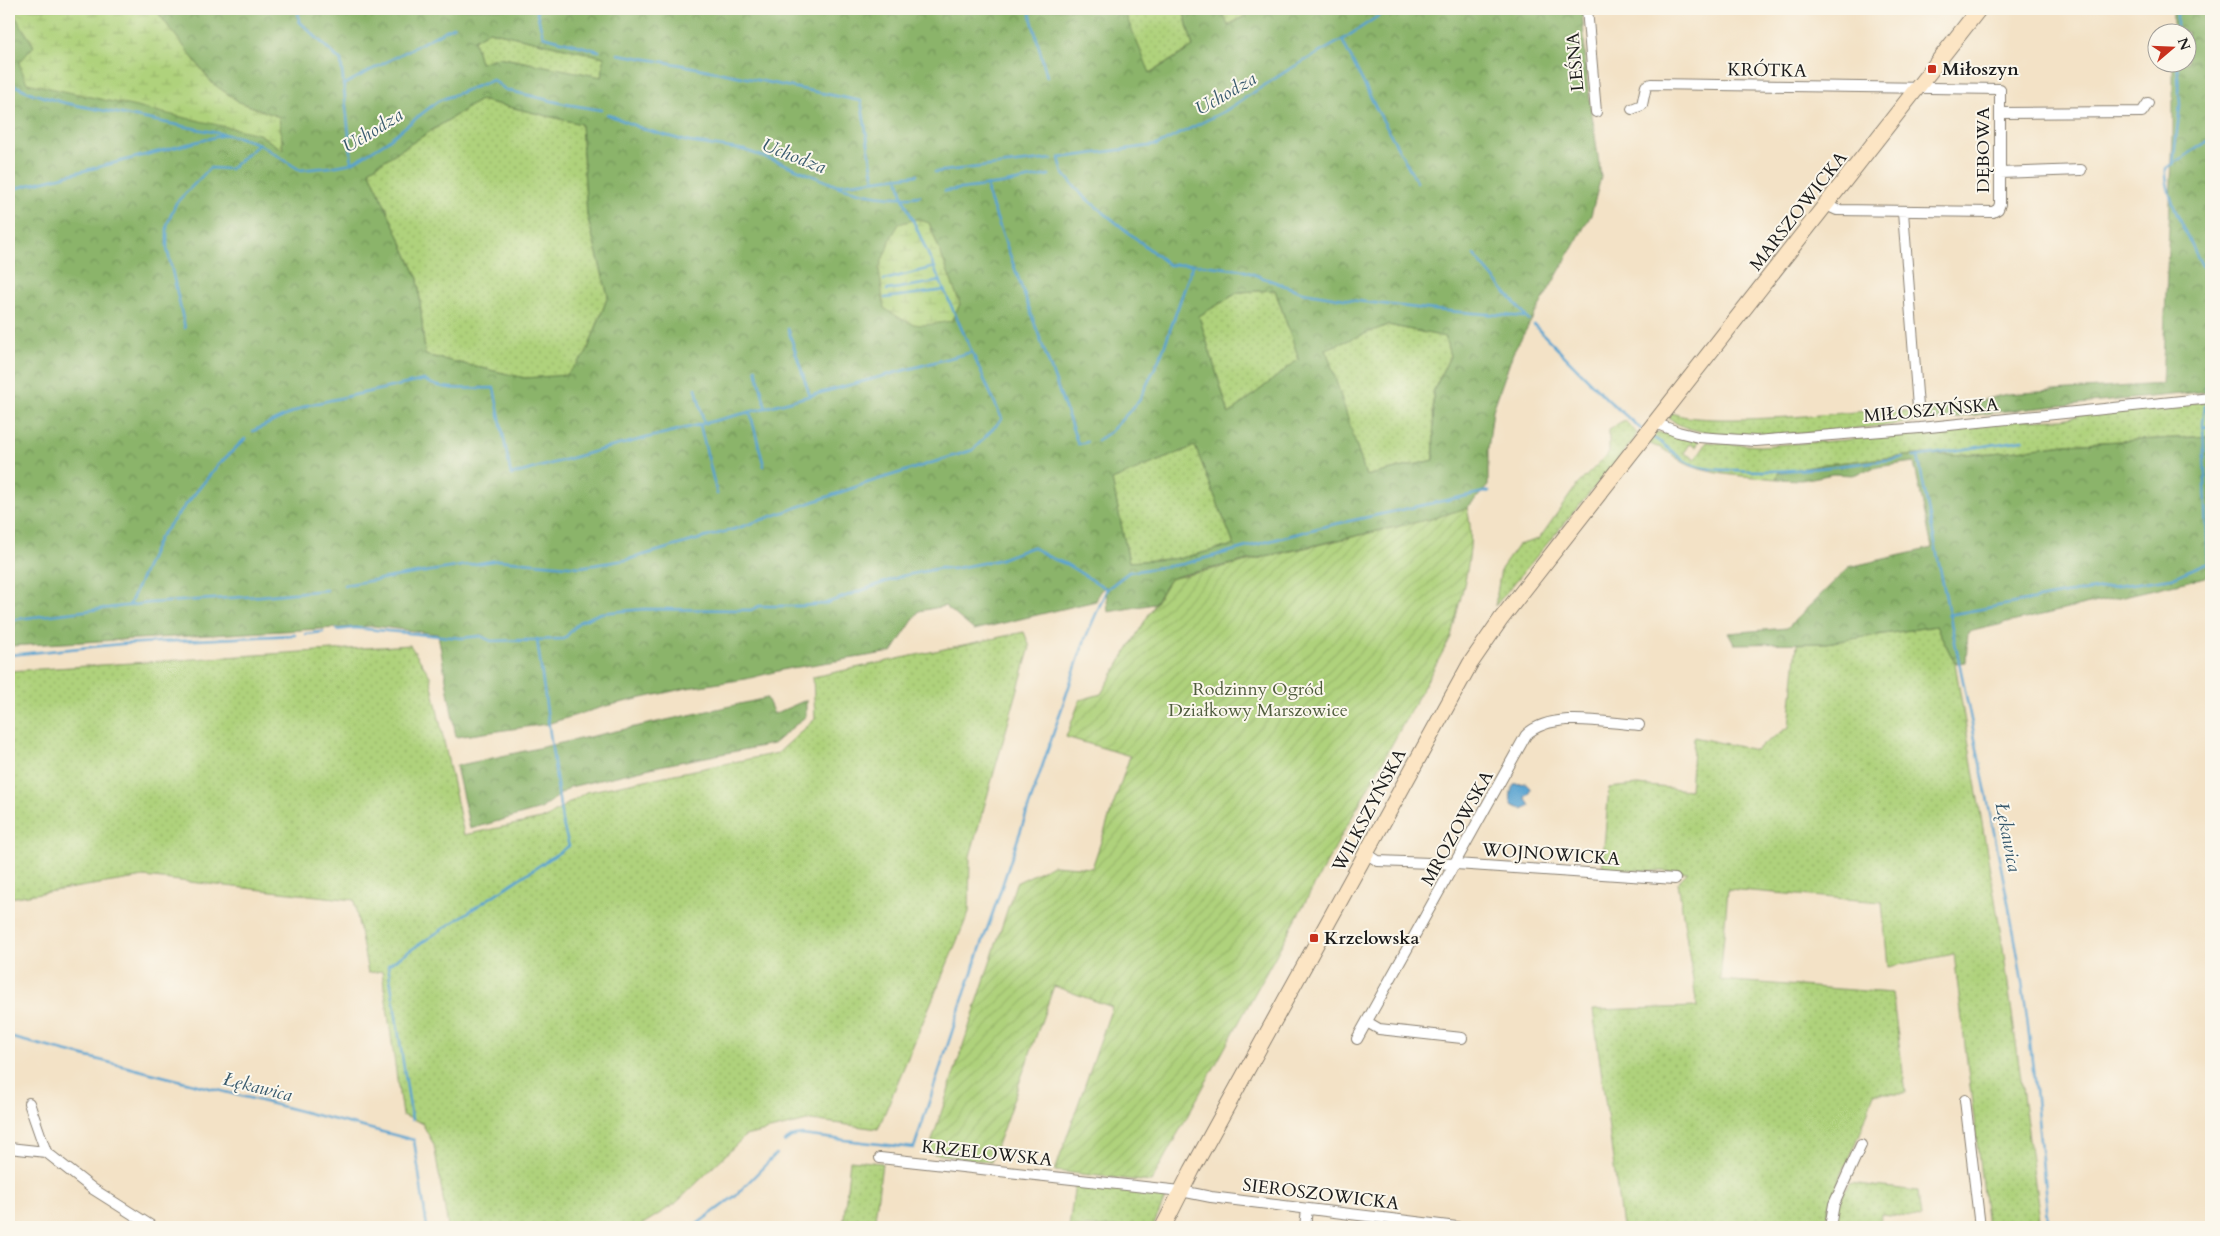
<svg xmlns="http://www.w3.org/2000/svg" width="2220" height="1236" viewBox="0 0 2220 1236" font-family="Cardo,serif">
<style>
.grass{fill:url(#grass-dots);stroke:#66774c}
.forest{fill:url(#forest-crowns);stroke:#546844;fill-rule:evenodd}
.wetland{fill:url(#wetland-marsh);stroke:#66774c}
.garden{fill:url(#garden-furrows);stroke:#66774c}
.water{fill:#59a3d0;stroke:#3a6076}
.lines{fill:none;stroke-linecap:round;stroke-linejoin:round}
.stream{stroke:#59a3d0;stroke-width:2.5}
.street-casing{stroke:#887f71;stroke-width:12}
.secondary-casing{stroke:#887f71;stroke-width:17}
.street{stroke:#fff;stroke-width:10}
.secondary{stroke:#fce5c4;stroke-width:15}
.poi-dot{fill:#c8321e;stroke:#fbf7ec;stroke-width:2}
.labels{text-anchor:middle;stroke-width:4;stroke-linejoin:round;paint-order:stroke}
.street-label{font-size:18px;fill:#1c1c1c;stroke:#fbf7ec}
.poi-label{font-size:18px;font-weight:bold;fill:#1c1c1c;stroke:#fbf7ec;text-anchor:start}
.park-label{font-size:18px;fill:#4f5c3d;stroke:#fbf7ec}
.water-label{font-size:19px;font-style:italic;fill:#37596d;stroke:#fbf7ec}
</style>
<defs>
<pattern id="grass-dots" width="8" height="8" patternUnits="userSpaceOnUse" patternTransform="scale(1.25)"><rect width="8" height="8" fill="#afd27b"/><path d="M2 2h.1M6 6h.1" fill="none" stroke="#96b46a" stroke-width="1.8" stroke-linecap="round"/></pattern>
<pattern id="forest-crowns" width="20" height="18" patternUnits="userSpaceOnUse" patternTransform="scale(1.25)"><rect width="20" height="18" fill="#8bb46b"/><path d="M2 6a3 3 0 1 1 6 0M12 15a3 3 0 1 1 6 0" fill="none" stroke="#719257"/></pattern>
<pattern id="wetland-marsh" width="20" height="14" patternUnits="userSpaceOnUse" patternTransform="scale(1.25)"><rect width="20" height="14" fill="#afd27b"/><path d="M1 5h8M5 5V1M11 12h8M15 12V8" fill="none" stroke="#96b46a"/></pattern>
<pattern id="garden-furrows" width="10" height="10" patternUnits="userSpaceOnUse" patternTransform="scale(1.25)"><rect width="10" height="10" fill="#afd27b"/><path d="M-1 1l2-2M0 10L10 0M9 11l2-2" fill="none" stroke="#96b46a"/></pattern>
</defs>
<rect width="100%" height="100%" fill="#fbf7ec"/>
<filter id="ink" filterUnits="userSpaceOnUse"><feTurbulence type="fractalNoise" baseFrequency=".02" numOctaves="2"/><feDisplacementMap in="SourceGraphic" scale="10" xChannelSelector="R" yChannelSelector="G"/><feConvolveMatrix kernelMatrix="1 2 1 2 8 2 1 2 1" color-interpolation-filters="sRGB"/></filter>
<filter id="wash" filterUnits="userSpaceOnUse"><feTurbulence type="fractalNoise" baseFrequency=".0096" numOctaves="4" result="noise"/><feDisplacementMap in="SourceGraphic" scale="20" xChannelSelector="R" yChannelSelector="G"/><feGaussianBlur stdDeviation="1.12" result="paint"/><feColorMatrix in="noise" values="0 0 0 0 0 0 0 0 0 0 0 0 0 0 0 0 0 1.4 0 .05"/><feComposite in="paint" operator="in"/></filter>
<g filter="url(#wash)">
<rect width="100%" height="100%" fill="#f3e2c6"/>
<!-- grass -->
<path class="grass" d="M1123,9H1183L1193,47L1149,73Z
M1222,9H1251L1248,14L1227,26Z
M489,31L604,57L602,78L499,57L480,63L474,40Z
M480,100L581,124L587,215L608,296L586,354L566,376L525,378L425,355L418,279L369,170Z
M1275,290L1299,359L1229,414L1199,316L1239,292Z
M1388,325L1446,337L1450,356L1433,392L1434,460L1366,476L1325,348Z
M2211,401V436L2066,444L1994,453L1947,455L1926,454L1826,464L1779,473L1777,479C1749,476 1717,476 1691,466C1680,462 1671,453 1661,448C1655,446 1652,446 1647,441L1657,432L1699,441L1696,447L1690,444L1684,453L1695,459L1707,442L1760,446L1845,440L2016,420L2063,419L2082,415Z
M1866,411H1915L1918,422C1873,426 1696,452 1669,417L1671,412C1690,427 1836,414 1866,411Z
M1625,421L1637,433L1633,441L1495,606L1501,569L1518,545L1539,539L1577,485L1609,453V429Z
M1195,446L1234,545L1181,558L1129,562L1112,480Z
M1936,626L1955,663L2003,947L2041,1227H1987L1954,954L1888,967L1882,902L1728,889L1720,980L1892,993L1906,1093H1874C1868,1110 1863,1127 1856,1144C1844,1172 1828,1196 1825,1227H1622L1593,1010L1697,1007L1678,882L1688,872L1602,869L1609,788L1637,785L1690,790L1694,737L1755,750L1789,727L1797,644L1826,643Z
M1024,632L1030,647L970,856L969,912L878,1129L811,1120L745,1136L675,1204L638,1227H448L434,1145L422,1123L402,1115L382,971L368,973L354,900L144,877L9,898V671L410,645L430,676L464,835L546,818L586,792L778,753L815,719L813,677Z
M850,1160L882,1163L874,1227H843Z
M1075,1183L1163,1194L1166,1196L1153,1227H1069Z
M1849,1183L1918,1191L1921,1218L1881,1214L1880,1227H1834L1837,1207Z"/>
<!-- forest -->
<path class="forest" d="M9,9H13L14,15L34,46L259,134L283,150L279,117L239,102L212,83L155,9H1123L1150,73L1193,47L1183,9H1222L1228,26L1248,14L1251,9H1582L1587,80L1601,177L1591,215L1513,353L1493,410L1488,450V486L1467,508L1431,519L1182,575L1170,579L1154,604L1108,612L1106,586L1100,591L1096,601L974,630L945,606L919,611L892,652L786,669L746,679L687,688L606,706L547,724L456,737L438,634L374,626L9,646ZM489,31L604,57L602,77L498,57L480,63L474,40ZM480,100L581,124L587,215L608,296L586,354L566,375L525,378L425,355L418,279L369,170ZM929,223L960,304L951,321ZM1275,290L1299,359L1229,414L1199,316L1239,292ZM1388,325L1445,337L1450,356L1433,392L1434,460L1366,476L1326,349ZM1195,446L1234,545L1181,558L1129,562L1112,480Z
M2173,9H2211V391L1998,412L1924,422L1926,408L1974,402L2007,394L2162,384L2173,135V63L2188,62V32H2173Z
M2211,436V569L2206,577L1968,632L1966,662L1955,663L1936,626L1826,643L1734,644L1728,633L1787,628L1849,567L1932,548L1914,462L1877,467L1853,475L1833,474L1802,480L1777,479L1778,473L1826,464L1926,454L1947,455L1993,453L2066,444Z
M767,698L774,714L806,700V716L773,744L659,766L570,787L541,809L470,829L456,766Z"/>
<!-- wetland -->
<path class="wetland" d="M13,9H155L212,83L239,102L279,117L283,150L259,134L27,83L19,63L34,46L14,14Z
M917,219L929,223L960,304L951,321C915,327 915,328 884,308L879,268L892,236L899,224Z"/>
<!-- garden -->
<path class="garden" d="M1467,508C1478,550 1460,596 1451,637L1151,1182L1055,1171L1112,1007L1054,986L991,1162L928,1153L1016,883L1053,865L1092,868L1130,756L1066,737L1080,700L1101,694L1170,579L1431,519Z"/>
<!-- water -->
<path class="water" d="M1526,783L1531,788L1530,793L1525,797L1530,806L1522,809L1513,806C1509,800 1510,789 1515,784Z"/>
<g class="lines">
<!-- stream -->
<path class="stream" d="M298,9L299,21L341,61L352,163
M536,9L543,36L599,51
M1029,9L1047,77
M1389,9L1342,40L1288,70L1225,111L1157,145L1059,158L1063,173L1083,196L1169,265L1194,264L1242,270L1302,292L1357,301L1434,310L1526,317
M2177,9V32
M1342,40L1376,108L1417,182
M618,54L682,65L861,101L874,180
M2177,62L2180,106L2173,164L2166,168C2163,198 2198,256 2211,283
M9,83L34,94L65,103L238,137L259,144L300,170L331,167L352,163L386,142L438,101L493,80L506,90L519,93L565,104L601,110
M343,85L454,26
M607,114L643,129L689,142L744,150L782,163L835,185L917,175
M2173,164L2211,139
M935,172L1052,159
M987,185L988,194L1078,444L1087,442
M837,186C864,194 891,200 920,196
M9,190L223,135
M945,191L1001,184L1049,175
M1474,255L1529,320
M884,280L935,267
M887,290L941,281
M885,298L945,290
M1534,325L1608,400L1642,430
M185,328L167,248V225L176,203L210,168L230,169L259,144
M788,329L810,396
M756,369L766,408
M696,388L704,423
M2206,389L2208,353L2211,345
M750,412L764,466
M700,425L717,494
M2203,427L2211,426
M253,431L308,405L424,380C442,392 472,388 494,388L511,475L607,448L757,410L972,352
M1651,437C1668,444 1678,461 1696,466C1708,470 1722,470 1734,470C1791,474 1847,465 1903,458
M1097,441L1110,432L1139,401L1162,353L1193,264
M1918,456C1948,616 1984,775 2014,934C2032,1031 2038,1130 2049,1227
M1914,457L2023,440
M344,585L499,560L580,567L626,560L738,528L870,482L973,450L1002,419L903,198L898,177
M129,606L159,538L218,465L245,439
M1948,615L2076,592L2172,578L2208,562L2203,424L2205,406
M9,620L150,603L260,596L327,590
M337,630L355,628L461,638L481,636L491,641L564,639L579,622L601,613L644,609L751,610L759,606H800L824,604L902,576L941,568L952,569L998,560L1032,547L1051,558L1066,564L1107,589L1129,572L1183,564L1326,526L1489,491
M306,634L323,632
M9,655L121,644L295,635
M9,1037L414,1140L427,1227
M412,1120L388,965L569,846L562,821L537,639
M784,1142L791,1137L801,1135L914,1148L963,998L998,898L1085,639L1107,589
M693,1227L735,1196L776,1154"/>
</g>
</g>
<g filter="url(#ink)">
<g class="lines">
<defs>
<path id="street" d="M1587,9L1596,112
M1632,109L1642,105L1646,86L1651,84L2000,89V204L1998,209L1993,212L1837,210L1826,205
M2000,113L2142,112L2148,103
M2000,173L2081,170
M1903,212L1918,407
M1655,423L1678,432L1698,437L1756,441L1920,428L2211,398
M1367,854L1378,861L1456,864L1675,879
M1367,1022L1379,1029L1462,1038
M1357,1039L1526,735C1552,710 1606,723 1639,725
M1965,1100L1980,1227
M29,1103L46,1152
M9,1148L46,1152
M46,1152L93,1189L153,1227
M880,1158L1181,1191L1211,1197L1457,1227
M1305,1227L1307,1209
M1830,1227L1834,1204L1861,1145"/>
<path id="secondary" d="M1163,1227L1192,1170L1470,664L1501,619L1979,9"/>
</defs>
<!-- street casing -->
<use href="#street" class="street-casing"/>
<!-- secondary casing -->
<use href="#secondary" class="secondary-casing"/>
<!-- street -->
<use href="#street" class="street"/>
<!-- secondary -->
<use href="#secondary" class="secondary"/>
</g>
</g>
<!-- markers -->
<g class="poi-dot">
<rect x="1927" y="64" width="10" height="10" rx="2.5"/>
<rect x="1309" y="933" width="10" height="10" rx="2.5"/>
</g>
<g class="labels">
<!-- street labels -->
<g class="street-label">
<text transform="translate(1575 62) rotate(-95)" y="6">LEŚNA</text>
<text transform="translate(1767 70) rotate(1)" y="6">KRÓTKA</text>
<text transform="translate(1983 150) rotate(-90)" y="6">DĘBOWA</text>
<text transform="translate(1798 211) rotate(-52)" y="6">MARSZOWICKA</text>
<text transform="translate(1931 410) rotate(-5)" y="6">MIŁOSZYŃSKA</text>
<text transform="translate(1369 810) rotate(-62)" y="6">WILKSZYŃSKA</text>
<text transform="translate(1457 828) rotate(-61)" y="6">MROZOWSKA</text>
<text transform="translate(1551 854) rotate(4)" y="6">WOJNOWICKA</text>
<text transform="translate(987 1153) rotate(6)" y="6">KRZELOWSKA</text>
<text transform="translate(1321 1194) rotate(7)" y="6">SIEROSZOWICKA</text>
</g>
<!-- poi labels -->
<g class="poi-label">
<text x="1942" y="75">Miłoszyn</text>
<text x="1324" y="944">Krzelowska</text>
</g>
<!-- park labels -->
<g class="park-label">
<text x="1258" y="695">Rodzinny Ogród<tspan x="1258" dy="21">Działkowy Marszowice</tspan></text>
</g>
<!-- water labels -->
<g class="water-label">
<text transform="translate(1225 93) rotate(-30)" y="7">Uchodza</text>
<text transform="translate(372 130) rotate(-32)" y="7">Uchodza</text>
<text transform="translate(794 155) rotate(21)" y="7">Uchodza</text>
<text transform="translate(2009 837) rotate(79)" y="7">Łękawica</text>
<text transform="translate(258 1086) rotate(14)" y="7">Łękawica</text>
</g>
</g>
<!-- margin -->
<rect width="2220" height="1236" fill="none" stroke="#fbf7ec" stroke-width="30"/>
<!-- north arrow -->
<g transform="translate(2172 48) rotate(71)"><circle r="24" fill="#fbf7ec" stroke="#a29f99"/>
<path d="M0-4L9 19L0 12L-9 19Z" fill="#c8321e"/>
<text y="-8" font-size="14" font-weight="bold" text-anchor="middle" fill="#1c1c1c">N</text>
</g>
</svg>
